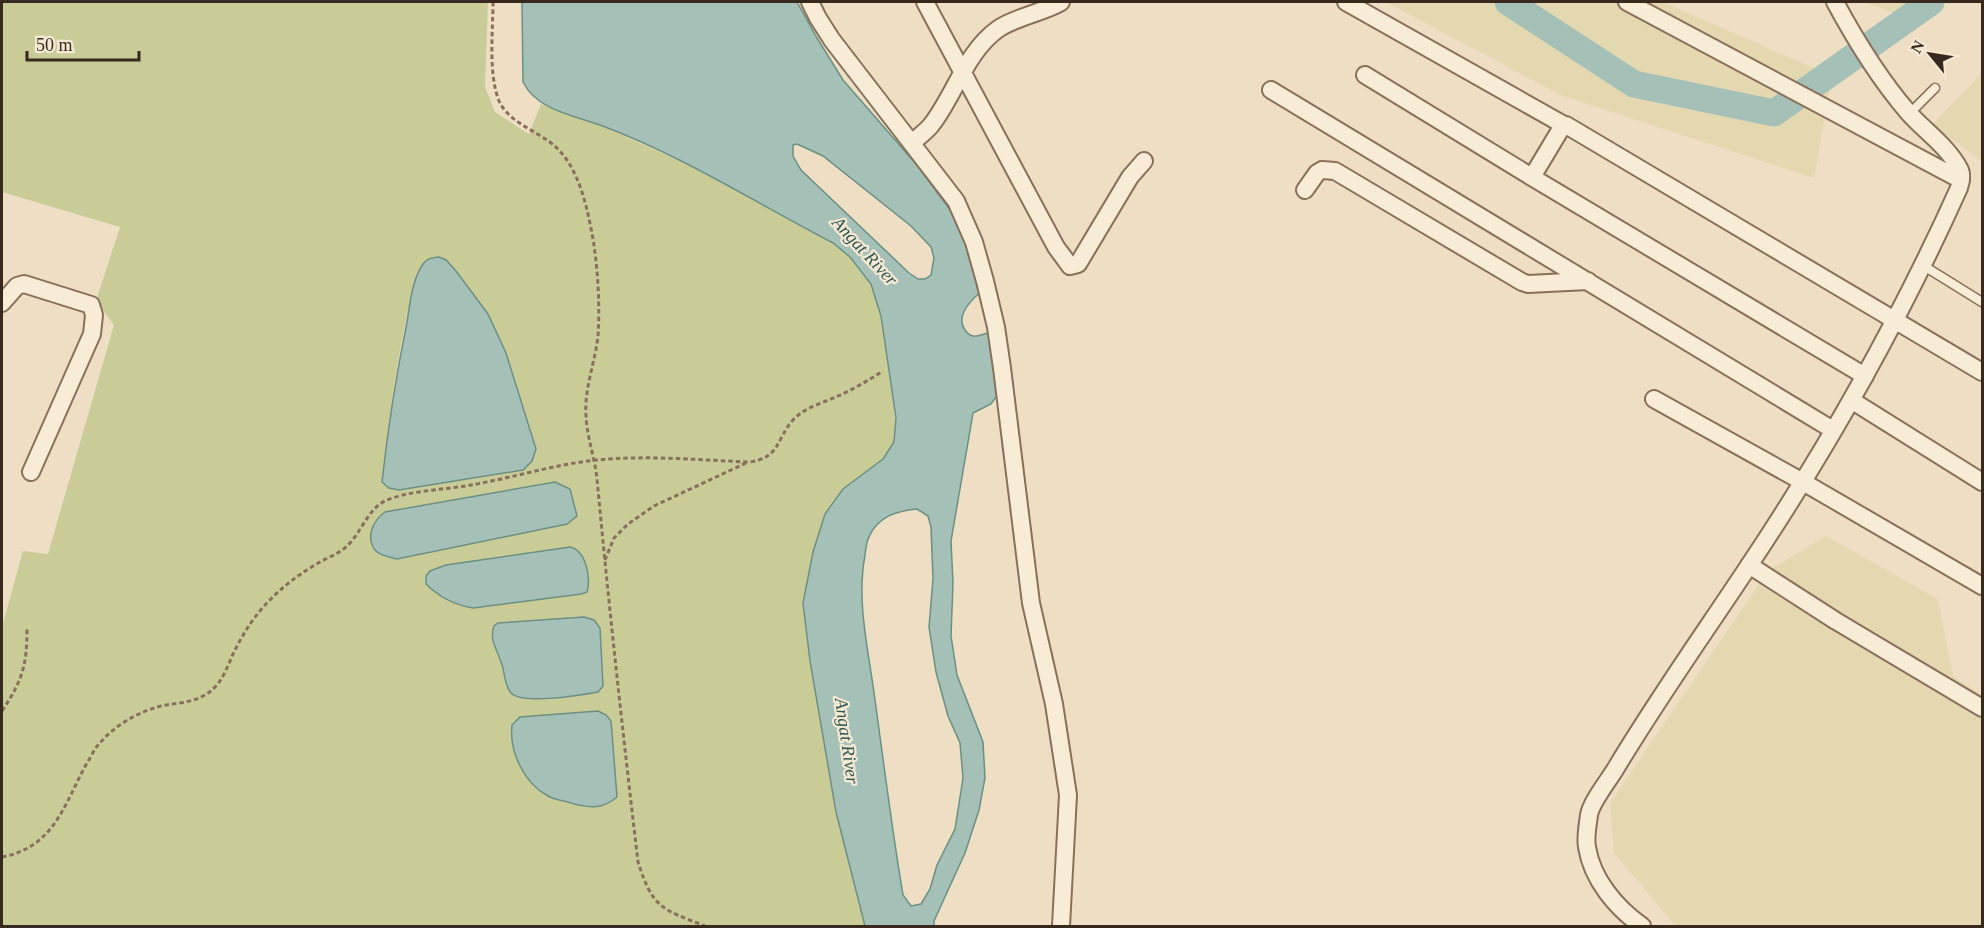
<svg xmlns="http://www.w3.org/2000/svg" width="1984" height="928" viewBox="0 0 1984 928" font-family="'Times New Roman',serif">
<style>
.farmland{fill:#e4d8b1}
.green{fill:#c9cc97;fill-rule:evenodd}
.water{fill:#a5c1b7;stroke:#6c8f84;stroke-width:1.5;fill-rule:evenodd}
.lines{fill:none;stroke-linecap:round;stroke-linejoin:round}
.river{stroke:#a5c1b7;stroke-width:27}
.service-casing{stroke:#88705a;stroke-width:11}
.minor-casing{stroke:#88705a;stroke-width:20}
.path{stroke:#88705a;stroke-width:3;stroke-dasharray:4.5 3;stroke-linecap:butt}
.service{stroke:#f9ecd7;stroke-width:8}
.minor{stroke:#f9ecd7;stroke-width:16}
.labels{text-anchor:middle;stroke-width:4.5;stroke-linejoin:round;paint-order:stroke}
.water-label{font-size:18px;font-style:italic;fill:#2d5852;stroke:#f5e9d3}
</style>
<rect width="100%" height="100%" fill="#eedec3"/>
<!-- farmland -->
<path class="farmland" d="M1386,2H1663L1832,76L1814,178L1560,95Z
M1863,2H1929L1914,20Z
M1982,73V161L1932,125Z
M1826,536L1938,599L1953,676L1982,695V926H1676L1614,853L1610,803L1768,571Z"/>
<!-- green -->
<path class="green" d="M2,2H488L485,87L495,112L529,134L541,104L609,129L686,164L833,243C847,254 861,267 871,283C881,301 901,423 894,442C890,455 876,464 866,472L803,603L810,661L836,812L865,926H2V627L23,551L48,554L114,325L96,301L120,227L2,192ZM418,273L488,314L506,353L536,449L382,482C390,412 398,341 418,273ZM570,547L461,606L445,599L427,584L426,577ZM584,617L594,620L598,692L532,699L517,697L506,680L503,665L493,642L498,623ZM598,711L606,715L611,721L616,797C595,816 573,804 549,797L520,717Z"/>
<!-- water -->
<path class="water" d="M522,2H797L817,38L843,80L916,164L963,227L983,290C972,299 955,316 965,330C967,333 969,335 973,336C978,337 986,333 991,332L999,393L991,404L973,413L951,541L953,583L951,636L957,675L983,742L985,778L979,810L965,853L934,921V926H865L836,812L810,661L803,603L813,552L825,514L843,489L883,459L894,442L896,418L881,316L871,284L850,257L833,243C756,203 681,155 600,125C572,115 537,110 523,82ZM797,144L823,156L911,226L931,247L934,258L931,275L925,279H918L909,273L801,170L793,156V145ZM917,509L928,516L931,527L933,579L929,627L936,672L948,716L960,743L963,778L955,829L937,865L930,889L921,904L911,906L903,895C892,830 884,765 875,700C869,652 856,603 865,555C866,549 866,542 869,537C878,516 897,511 917,509Z
M439,257L446,260L456,271L488,314L506,353L536,449L532,461L523,470L399,490L389,488L382,482C388,427 396,376 407,322C410,304 412,280 423,264C427,258 431,258 439,257Z
M555,482L570,489L577,516L567,524L397,559C390,557 380,556 375,550C365,536 374,520 385,512Z
M570,547C586,550 591,578 587,592L581,594L473,608C455,605 439,597 426,584V576L430,571L446,565Z
M584,617L594,620L600,628L603,686L598,692C582,695 523,705 511,693C504,685 505,671 501,662C497,649 489,640 494,626L498,623Z
M598,711L606,715L611,721L617,797C603,809 591,808 574,804C566,801 555,800 548,796C524,783 509,752 512,725L520,717Z"/>
<g class="lines">
<!-- river -->
<path class="river" d="M1508,2L1634,84L1774,113L1931,2"/>
<defs>
<path id="service" d="M1909,114L1935,88
M1924,266L1982,302"/>
<path id="minor" d="M810,2L818,18L832,40L956,201L974,242L985,281L996,327L1002,368L1031,603L1054,704L1068,795L1061,926
M925,2L1056,247L1070,266L1078,264L1130,177L1144,161
M1346,2L1564,125
M1627,2L1961,180
M1365,75L1535,179L1865,376
M1271,90L1833,430
M912,143C918,137 927,131 932,124C955,94 966,52 998,29C1015,17 1042,13 1061,2
M1535,179V172L1562,127L1566,125L1982,372
M1305,190L1317,173L1322,170L1335,171L1522,282L1528,284L1588,281
M2,303L17,286L24,284L91,305L94,315L92,334L31,472
M1654,399L1803,482L1982,586
M1851,400L1982,482
M1749,565L1836,621L1982,708
M1642,926C1616,908 1592,879 1587,847C1585,838 1588,824 1589,815C1591,802 1609,780 1616,768C1658,698 1705,632 1750,564C1830,444 1900,319 1959,188C1961,182 1962,175 1960,170C1948,146 1923,130 1907,111C1878,77 1856,41 1835,2"/>
</defs>
<!-- service casing -->
<use href="#service" class="service-casing"/>
<!-- minor casing -->
<use href="#minor" class="minor-casing"/>
<!-- path -->
<path class="path" d="M493,2C493,31 488,73 499,101C508,121 534,130 551,143C580,165 588,211 594,245C598,274 600,306 598,336C595,363 584,389 586,416C587,438 595,458 597,479C609,607 623,735 638,862C653,909 662,909 705,926
M605,560L614,538L628,524L654,506L746,463
M2,711C22,681 27,666 27,629
M2,857C55,847 64,804 87,763C91,757 94,749 99,744C115,725 138,712 161,706C180,702 201,703 216,686C225,676 229,662 235,650C244,632 255,615 269,601C284,585 301,573 320,562C329,557 340,553 347,546C361,533 368,509 385,501C409,490 445,490 471,485C512,478 556,464 597,460C647,455 698,460 748,462C780,459 776,439 793,420C805,407 823,403 838,396C854,389 869,380 883,371"/>
<!-- service -->
<use href="#service" class="service"/>
<!-- minor -->
<use href="#minor" class="minor"/>
</g>
<g class="labels">
<!-- water labels -->
<g class="water-label">
<text transform="translate(865 251) rotate(47)" y="6">Angat River</text>
<text transform="translate(847 741) rotate(82)" y="6">Angat River</text>
</g>
</g>
<!-- border -->
<rect width="1984" height="928" fill="none" stroke="#38291e" stroke-width="6"/>
<!-- north arrow -->
<g transform="translate(1930 54) rotate(300)" stroke="#f5e9d3" stroke-width="4.5" paint-order="stroke">
<path d="M0-4.5L10 22L0 15L-10 22Z" fill="#38291e"/>
<text y="-9" font-size="16" font-weight="bold" text-anchor="middle" fill="#38291e">N</text>
</g>
<!-- scale -->
<path d="M27 51v9h112v-9" fill="none" stroke="#38291e" stroke-width="3"/>
<text x="36" y="51" font-size="18" fill="#38291e" stroke="#f5e9d3" stroke-width="4.5" paint-order="stroke">50 m</text>
</svg>
